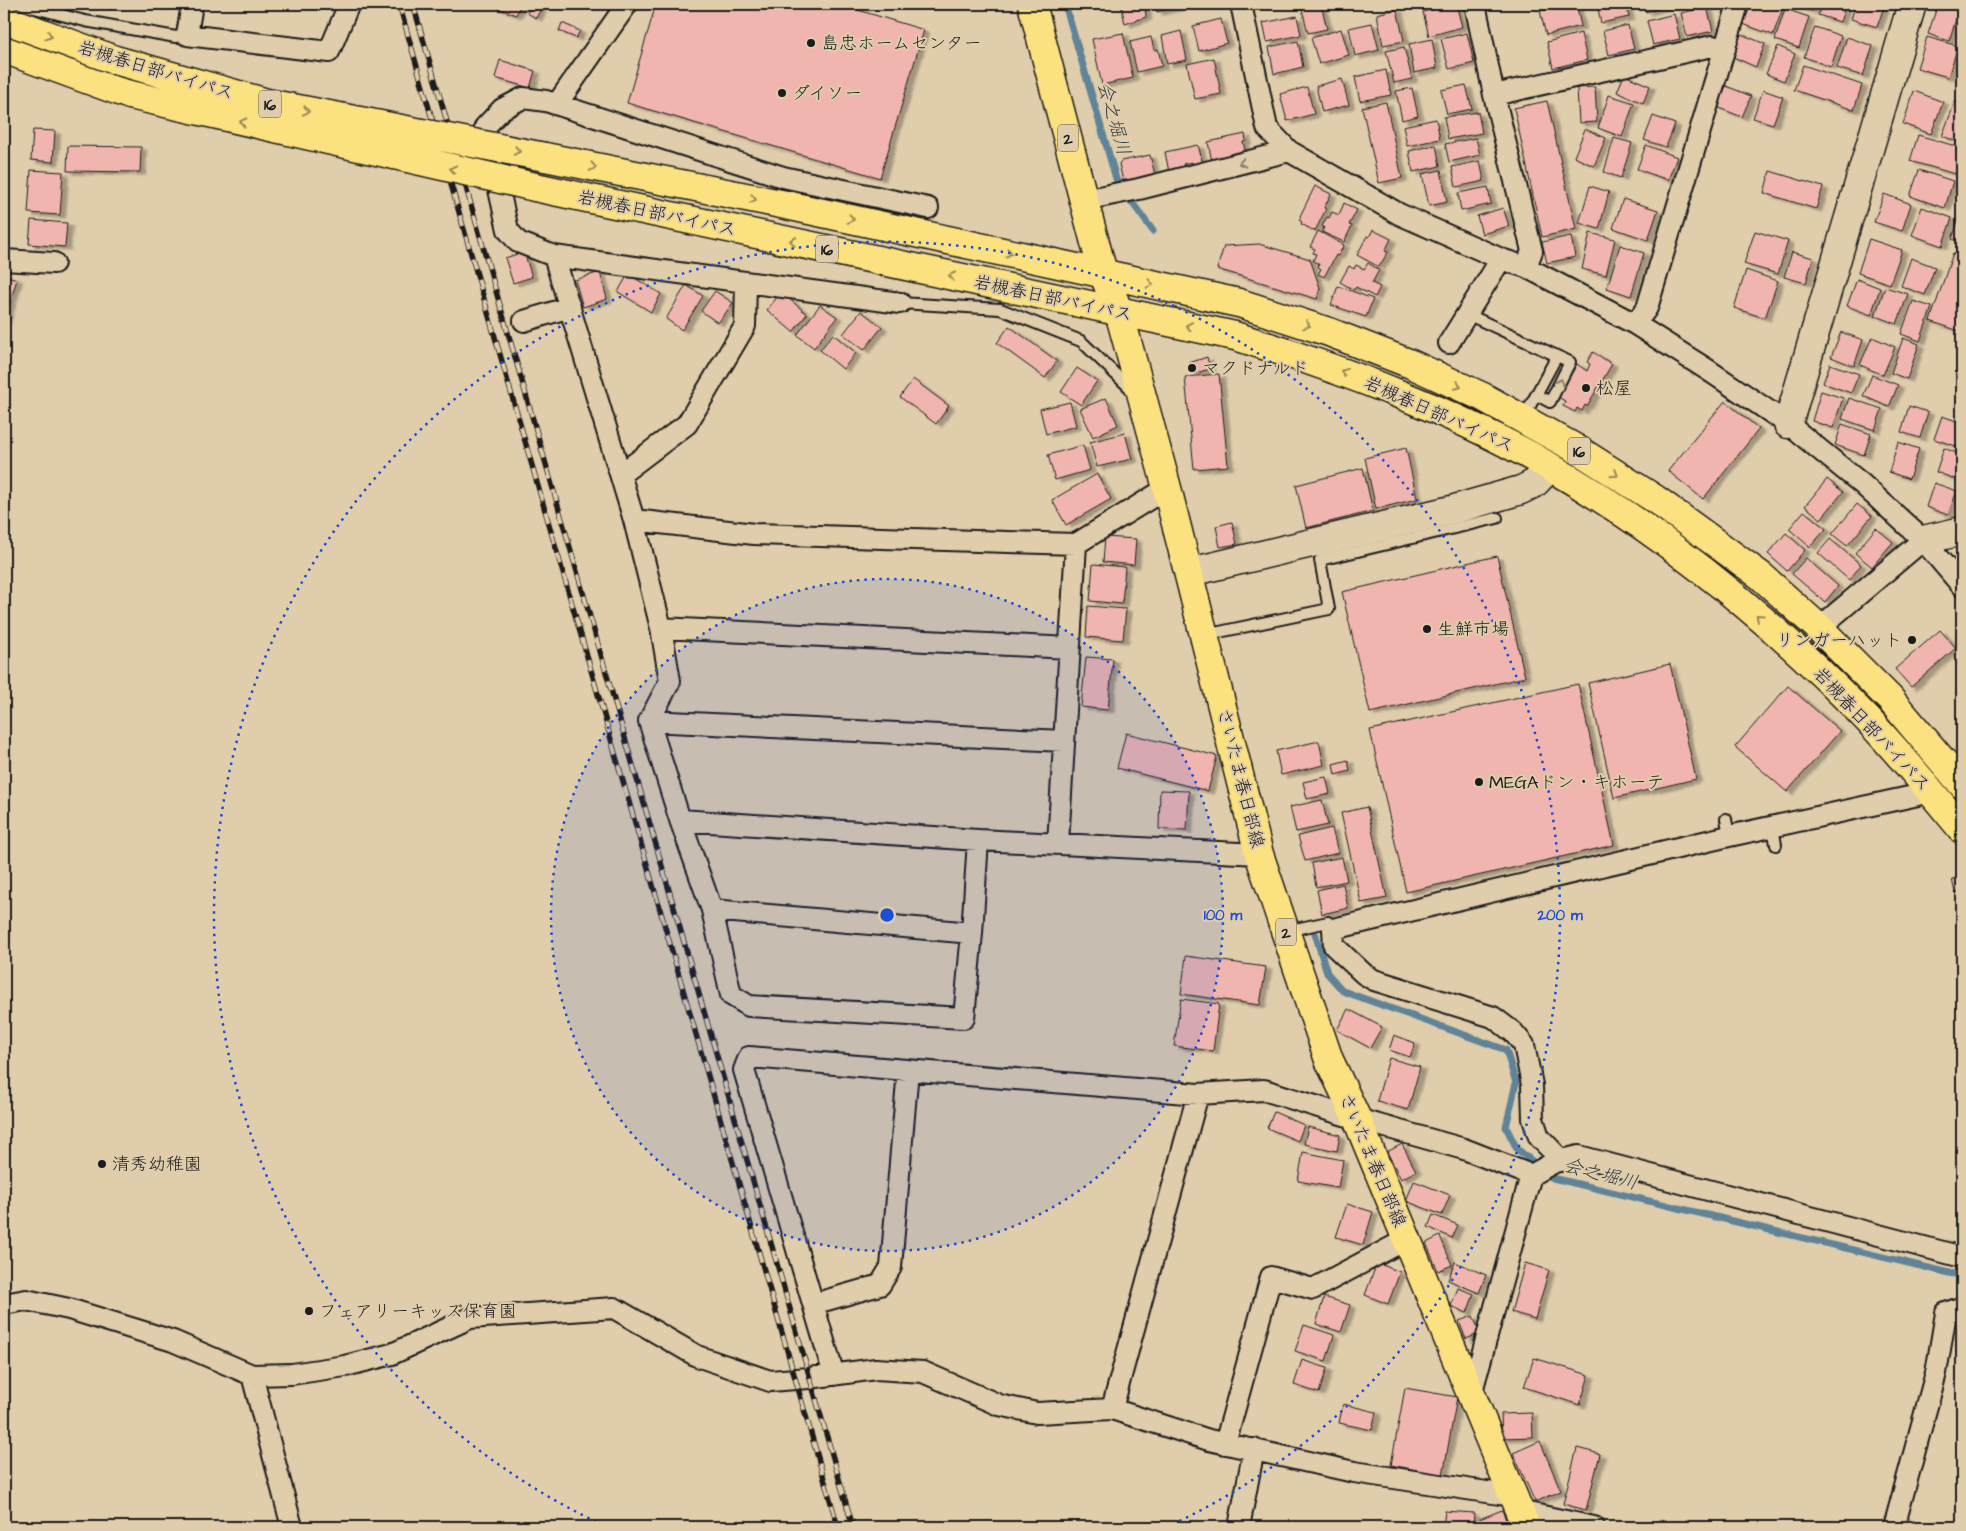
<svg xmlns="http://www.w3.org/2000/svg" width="1966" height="1531" viewBox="0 0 1966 1531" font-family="'Architects Daughter','Klee One',sans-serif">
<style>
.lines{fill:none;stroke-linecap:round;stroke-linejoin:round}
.stream{stroke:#5e8398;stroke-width:7}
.building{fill:#f0b5ae;stroke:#1c1c1c;filter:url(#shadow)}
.lane-casing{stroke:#1c1c1c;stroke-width:14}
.street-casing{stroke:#1c1c1c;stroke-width:24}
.secondary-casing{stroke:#1c1c1c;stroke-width:31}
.primary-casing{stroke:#1c1c1c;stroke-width:31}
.highway-casing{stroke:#1c1c1c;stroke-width:31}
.lane{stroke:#dfcdab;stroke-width:10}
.street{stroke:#dfcdab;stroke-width:20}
.secondary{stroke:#dfcdab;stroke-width:28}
.primary{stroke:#fbe180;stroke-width:28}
.highway{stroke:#fbe180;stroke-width:28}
.rail-casing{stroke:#1c1c1c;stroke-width:5.5}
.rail{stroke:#dfcdab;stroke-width:4;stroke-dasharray:11;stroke-linecap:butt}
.highway-bridge-casing{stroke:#1c1c1c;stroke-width:31;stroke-linecap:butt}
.highway-bridge{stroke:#fbe180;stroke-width:28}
.oneway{stroke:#978853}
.oneway2{stroke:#877d6b}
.ring{fill:none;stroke:#1d4ed8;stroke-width:2.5;stroke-dasharray:2.5 5}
.poi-dot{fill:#1c1c1c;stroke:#dfcdab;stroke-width:2}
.labels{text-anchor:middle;stroke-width:4;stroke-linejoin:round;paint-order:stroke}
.shield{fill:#dfcdab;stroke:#565147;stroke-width:1}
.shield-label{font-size:16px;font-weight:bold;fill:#1c1c1c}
.poi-label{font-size:18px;fill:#1c1c1c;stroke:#dfcdab;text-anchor:start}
.street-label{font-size:18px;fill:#1c1c1c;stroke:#dfcdab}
.water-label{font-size:19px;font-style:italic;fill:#323e45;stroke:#dfcdab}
.centre{fill:#1d4ed8;stroke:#dfcdab;stroke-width:2.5}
.ring-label{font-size:15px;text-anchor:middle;font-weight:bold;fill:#1d4ed8;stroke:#dfcdab;stroke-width:4;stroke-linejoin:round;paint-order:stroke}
</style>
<defs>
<filter id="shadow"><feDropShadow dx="5.5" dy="3" stdDeviation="1" flood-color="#0004"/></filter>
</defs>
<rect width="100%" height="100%" fill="#dfcdab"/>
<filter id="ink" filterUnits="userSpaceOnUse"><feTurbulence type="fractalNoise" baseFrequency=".02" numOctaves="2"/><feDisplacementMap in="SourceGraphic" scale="10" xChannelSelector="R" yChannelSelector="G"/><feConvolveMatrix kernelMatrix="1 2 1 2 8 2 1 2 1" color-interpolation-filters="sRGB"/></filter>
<g filter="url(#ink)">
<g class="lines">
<!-- stream -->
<path class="stream" d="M1065,4L1117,182L1153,231
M1315,933L1327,973L1343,991L1506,1050L1516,1083L1506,1127L1517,1149L1553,1178L1962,1276"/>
</g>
<!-- building -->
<path class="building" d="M493,4H521L516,15L492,6Z
M532,4L541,9L536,18L527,13Z
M656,4H838L924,30L880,178L627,103Z
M1121,4H1145L1146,17L1125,24Z
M1155,4H1177L1178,7L1157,12Z
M1306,4H1321L1327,29L1308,33L1301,5Z
M1456,4L1462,27L1429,36L1423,12Z
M1571,4H1576L1581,26L1546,35L1540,11Z
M1597,4H1626L1629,17L1601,23Z
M1644,4H1669L1670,5L1646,12Z
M1751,4H1771L1783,8L1773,35L1743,24Z
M1788,4H1815L1812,11Z
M1822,4H1846L1840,22L1818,15Z
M1856,4H1885L1877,27L1851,19Z
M1938,4L1959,10L1949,41L1928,34Z
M1707,7L1713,31L1687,37L1681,13Z
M1397,9L1404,41L1383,45L1377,14Z
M1785,9L1809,17L1799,48L1775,40Z
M1674,14L1680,39L1653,45L1647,21Z
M1297,16L1301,35L1267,42L1263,23Z
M1221,19L1227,43L1199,51L1193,26Z
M562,23L580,31L576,38L559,31Z
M1372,23L1379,50L1355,56L1349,28Z
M1628,25L1634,49L1609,55L1603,31Z
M1815,27L1841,36L1831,67L1804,57Z
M1341,29L1349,55L1319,64L1311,38Z
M1181,31L1187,60L1167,64L1162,36Z
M1123,33L1133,78L1102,85L1092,39Z
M1467,33L1474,63L1449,69L1441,39Z
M1581,33L1587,60L1553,68L1547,42Z
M1741,34L1765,44L1756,67L1731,56Z
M1151,37L1154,50L1158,49L1162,66L1137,72L1130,42Z
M1847,37L1873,46L1863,76L1837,68Z
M1927,37L1958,46L1948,77L1917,68Z
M1432,39L1437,68L1414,73L1409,44Z
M1298,41L1303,67L1274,74L1269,47Z
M1778,46L1795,54L1784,81L1766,74Z
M1404,47L1412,79L1394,83L1386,51Z
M1214,58L1221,94L1195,99L1187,64Z
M500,60L535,71L530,88L495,78Z
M1803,65L1862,85L1854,110L1794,90Z
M1386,70L1391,95L1360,101L1355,77Z
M1624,75L1650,86L1643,103L1617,92Z
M1342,79L1349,105L1322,112L1316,86Z
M1466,85L1472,109L1447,114L1441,90Z
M1726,86L1751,96L1742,117L1717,107Z
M1307,87L1314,114L1287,121L1280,94Z
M1595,87L1597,122L1579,123L1577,88Z
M1412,88L1418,116L1402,120L1396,91Z
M1763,90L1783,97L1773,124L1753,118Z
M1914,91L1943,102L1931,134L1903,124Z
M1609,95L1634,103L1622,137L1598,128Z
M1547,101L1576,229L1542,237L1514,108Z
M1386,102L1402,178L1379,183L1362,107Z
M1955,102L1962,104V143L1942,136Z
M1478,112L1482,133L1448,139L1444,117Z
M1653,116L1675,124L1666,147L1644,140Z
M1436,119L1440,139L1407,146L1403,126Z
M1585,129L1606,138L1594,166L1574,157Z
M33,130L55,131L53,162L31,160Z
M1245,134L1246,141L1243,142L1246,154L1212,162L1208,142Z
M1918,135L1962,148L1955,174L1910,161Z
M1476,138L1480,155L1449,162L1445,144Z
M1614,138L1632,143L1621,178L1604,172Z
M1198,145L1203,164L1193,166L1192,162L1183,164L1184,169L1169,172L1165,152Z
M1436,145L1440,166L1413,172L1409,151Z
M1646,145L1677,157L1668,180L1637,169Z
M68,146L141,147L140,172L67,171Z
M1150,155L1155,175L1132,181V179L1123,181L1119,164L1121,161Z
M1480,161L1484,181L1456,187L1452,167Z
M31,170L63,172L60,215L28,213Z
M1441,170L1447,202L1429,206L1422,174Z
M1919,170L1953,181L1945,208L1910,196Z
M1770,171L1823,187L1816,209L1764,193Z
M1315,186L1331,194L1324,208L1326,209L1315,231L1301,224L1302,222L1299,220L1301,217L1300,216Z
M1590,186L1609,192L1599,229L1579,223Z
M1488,187L1491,204L1461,211L1458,193Z
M1884,194L1911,204L1902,231L1874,222Z
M1623,199L1658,210L1648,240L1613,228Z
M1344,203L1357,210L1349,225L1352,226L1344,242L1322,232L1324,227L1322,226L1327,217L1329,218L1332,212L1339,215Z
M1922,207L1952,218L1942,246L1912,235Z
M1503,208L1509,226L1482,234L1477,216Z
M1962,210V243L1952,239Z
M31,220L67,223L65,247L29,244Z
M1373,230L1391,239L1385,251L1388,252L1379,267L1357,255L1367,236L1369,237Z
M1318,231L1344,245L1338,256L1336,255L1324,277L1318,274L1321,269L1318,267L1319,264L1313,261L1316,254L1313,253L1315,249L1310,247Z
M1755,231L1788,241L1778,274L1744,264Z
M1590,233L1615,239L1606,275L1582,269Z
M1571,236L1575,257L1547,263L1542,242Z
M1869,239L1902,250L1890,284L1858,273Z
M1259,244L1310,259L1320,288L1317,299L1217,269L1224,246Z
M1620,245L1644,253L1631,296L1607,288Z
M524,252L532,277L513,283L505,258Z
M1792,252L1813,258L1806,283L1784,277Z
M1953,253L1962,257V332L1930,321Z
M1911,258L1935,267L1925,295L1901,286Z
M1368,263L1379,270L1372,283L1380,287L1375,297L1356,287L1354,290L1340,282L1349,266L1354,269L1356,265L1364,269Z
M1746,270L1778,281L1765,318L1734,308Z
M600,272L607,299L583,307L575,280Z
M628,274L661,294L651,312L618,292Z
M4,275L17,279L4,323Z
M1857,279L1880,288L1871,315L1847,306Z
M686,285L703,296L682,330L666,319Z
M1338,286L1373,299L1366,317L1331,305Z
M1885,287L1908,294L1897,324L1875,316Z
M715,291L733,303L718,323L701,311Z
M781,292L807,314L793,332L767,310Z
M1913,301L1932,307L1920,341L1901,334Z
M820,305L837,317L814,348L797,335Z
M861,311L882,327L864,350L843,334Z
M1009,326L1057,361L1045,378L997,343Z
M1841,332L1863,340L1854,366L1831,357Z
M833,334L856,353L843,369L820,350Z
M1872,337L1895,347L1883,375L1860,365Z
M1903,338L1919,344L1907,379L1891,373Z
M1593,352L1612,364L1587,406L1585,405L1582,411L1577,408L1575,412L1563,406L1565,401L1558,397L1577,364L1587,371L1590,364L1587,362Z
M1207,357L1210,369L1192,374L1189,363Z
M1830,364L1859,374L1851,393L1823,383Z
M1077,368L1097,381L1081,405L1061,392Z
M1219,374L1228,466L1194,469L1185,377Z
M1872,375L1898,385L1889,407L1863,396Z
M913,379L949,406L936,424L900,397Z
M1821,391L1843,398L1833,428L1812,421Z
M1106,398L1118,425L1093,437L1080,409Z
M1849,398L1882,409L1875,430L1842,419Z
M1725,401L1759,429L1703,499L1668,471Z
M1070,402L1076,426L1046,434L1040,409Z
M1909,406L1928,412L1920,438L1901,432Z
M1942,416L1962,423V448L1934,439Z
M1842,424L1871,434L1864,455L1835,445Z
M1125,433L1132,459L1097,467L1090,442Z
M1898,442L1919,449L1909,479L1889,472Z
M1083,445L1090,470L1055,480L1048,455Z
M1406,448L1417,499L1376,509L1365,458Z
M1944,448L1962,455L1955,479L1936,472Z
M1363,468L1373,511L1306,528L1296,485Z
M1097,474L1111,499L1066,525L1052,500Z
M1827,479L1843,492L1821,519L1805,506Z
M1934,483L1957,491L1948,515L1926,507Z
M1857,504L1872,516L1847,546L1832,534Z
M1804,511L1826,529L1810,547L1789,529Z
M1232,522L1237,544L1220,547L1216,526Z
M1876,528L1893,542L1872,567L1855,553Z
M1786,533L1805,550L1787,571L1768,554Z
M1105,537L1136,539L1134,565L1103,562Z
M1830,539L1861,565L1849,580L1818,553Z
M1497,556L1525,677L1370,713L1342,592Z
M1806,558L1838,586L1825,602L1792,574Z
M1093,564L1125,567L1122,604L1090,601Z
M1088,606L1126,609L1123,640L1086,637Z
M1940,630L1956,648L1911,687L1895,669Z
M1086,657L1113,659L1108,710L1081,707Z
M1670,664L1696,779L1614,798L1588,683Z
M1578,684L1614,845L1406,892L1370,730Z
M1788,686L1840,731L1787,792L1735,747Z
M1126,733L1217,756L1208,791L1117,768Z
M1319,741L1324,765L1281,775L1276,751Z
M1348,760L1350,771L1335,775L1333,764Z
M1326,777L1330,794L1307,799L1303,782Z
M1160,790L1189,791L1187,830L1159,829Z
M1322,800L1328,825L1296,832L1290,807Z
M1367,807L1387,898L1361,903L1341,813Z
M1332,828L1338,853L1305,861L1298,836Z
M1342,857L1347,881L1316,887L1312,863Z
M1962,877V891L1955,893L1952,879Z
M1343,884L1348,908L1322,914L1317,890Z
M1186,956L1266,967L1260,1005L1181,994Z
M1181,999L1219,1004L1213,1051L1174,1046Z
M1348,1009L1382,1027L1370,1048L1337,1030Z
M1394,1035L1415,1043L1410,1057L1389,1050Z
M1389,1058L1420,1067L1408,1110L1377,1101Z
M1274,1112L1304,1125L1298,1141L1267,1128Z
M1308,1127L1340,1135L1337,1151L1304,1144Z
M1402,1144L1416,1171L1401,1179L1387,1152Z
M1303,1152L1343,1160L1338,1188L1298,1181Z
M1414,1181L1450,1195L1442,1215L1406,1201Z
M1347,1204L1373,1212L1363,1245L1336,1237Z
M1433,1215L1458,1225L1452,1238L1428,1227Z
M1440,1236L1452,1265L1438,1271L1426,1243Z
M1455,1262L1486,1275L1479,1293L1448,1280Z
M1377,1263L1400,1272L1388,1304L1365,1295Z
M1525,1263L1549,1270L1535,1319L1511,1312Z
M1458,1288L1474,1294L1467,1313L1451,1306Z
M1324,1297L1350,1305L1341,1332L1316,1324Z
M1473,1316L1480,1333L1466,1339L1459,1321Z
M1304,1325L1334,1335L1326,1361L1295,1351Z
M1534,1358L1589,1375L1580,1405L1524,1387Z
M1302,1360L1327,1368L1319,1393L1294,1385Z
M1405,1388L1457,1397L1443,1475L1391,1465Z
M1343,1404L1376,1412L1372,1430L1339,1423Z
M1532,1413L1533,1437L1502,1438L1501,1414Z
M1540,1441L1561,1491L1535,1502L1513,1453Z
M1577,1448L1600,1454L1586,1510L1563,1504Z
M1502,1510L1509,1527H1479L1477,1520Z
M1445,1511L1474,1513L1473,1527H1443Z"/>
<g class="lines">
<defs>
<path id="lane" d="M19,4L85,21L176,37L187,35
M900,303L1000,309L1081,341L1133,391
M1467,314L1557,356L1523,419
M1537,395L1550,402L1570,362L1557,356
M1205,635L1329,609L1320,560L1497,518
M1726,819L1729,836
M1773,826L1776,845
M1286,931L1328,922L1333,929"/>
<path id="street" d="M192,4L187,35L329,52L349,4
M1241,4L1267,128L1289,151L1399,214L1501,259L1526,267L1635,324L1708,370L1788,424L1862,484L1923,540L1962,586
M1475,4L1494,95L1532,251L1526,267
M1494,95L1712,46L1725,49
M557,104L627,4
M1084,200L1139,189L1289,151
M554,256L518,242L508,230L485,127L502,109L523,98L546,101L783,177L928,208
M4,260L54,263
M524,321L570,307
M1635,324L1647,308L1738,4
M1449,343L1501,259
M621,474L687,424L745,326L746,283
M634,520L554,256L900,303
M661,628L1070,648
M1819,628L1923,540
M649,721L1064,741
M680,820L978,840L1259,854
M978,840L972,933L964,1018L749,1006L731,995L712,910L680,820L649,721L670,681L661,628L634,520L754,534L1076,544L1167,488
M1058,844L1076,544
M712,910L972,933
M1562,1161L1539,1137L1533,1119L1532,1085L1524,1045L1513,1032L1493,1017L1374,980L1364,974L1334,946L1333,929L1729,836L1932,792
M4,1304L26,1300L69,1309L173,1341L252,1375L292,1374L345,1366L392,1354L470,1318L614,1308L697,1356L770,1381L809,1378L876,1369L923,1372L999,1405L1037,1413L1112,1409L1209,1440L1354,1472L1513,1496
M813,1304L880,1285L891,1267L908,1070
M252,1375L292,1527
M834,1375L744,1070L749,1057L1198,1094L1264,1090L1357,1119L1464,1149L1531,1175
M1471,1395L1531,1175L1555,1162L1579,1156L1962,1257
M1112,1409L1198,1094
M1225,1444L1271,1277L1313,1289L1407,1239
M1519,1511L1594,1527
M1239,1527L1254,1449
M1894,1527L1936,1373L1946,1313L1962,1307"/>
<path id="secondary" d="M1788,424L1912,4
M1923,540L1962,531
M1190,572L1455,509L1521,490L1535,483L1550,467"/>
<path id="primary" d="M1032,4L1103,273L1119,312L1167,488L1259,854L1329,1060L1357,1119L1526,1527"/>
<path id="highway" d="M4,49L130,95
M545,157L786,205L1239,303L1329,332L1411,364L1483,397L1575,448L1655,499L1761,576L1819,628L1890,699L1962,784
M535,187L1235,336C1343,370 1452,410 1550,467C1667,535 1774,622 1868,720C1901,755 1931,792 1962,829"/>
</defs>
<!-- lane casing -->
<use href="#lane" class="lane-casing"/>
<!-- street casing -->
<use href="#street" class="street-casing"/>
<!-- secondary casing -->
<use href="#secondary" class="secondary-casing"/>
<!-- primary casing -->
<use href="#primary" class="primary-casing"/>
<!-- highway casing -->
<use href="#highway" class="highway-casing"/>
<!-- lane -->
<use href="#lane" class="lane"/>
<!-- street -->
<use href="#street" class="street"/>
<!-- secondary -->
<use href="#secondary" class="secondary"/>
<!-- primary -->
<use href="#primary" class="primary"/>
<!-- highway -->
<use href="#highway" class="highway"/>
<defs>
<path id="rail" d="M399,4L838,1527
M413,4L853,1527"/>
</defs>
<!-- rail casing -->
<use href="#rail" class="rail-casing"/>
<!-- rail -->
<use href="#rail" class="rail"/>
<defs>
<path id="highway-bridge" d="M4,19L115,60L267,103L545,157
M130,95L535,187"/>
</defs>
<!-- highway-bridge casing -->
<use href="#highway-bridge" class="highway-bridge-casing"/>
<!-- highway-bridge -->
<use href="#highway-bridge" class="highway-bridge"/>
</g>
<!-- one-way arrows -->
<defs><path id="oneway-chevron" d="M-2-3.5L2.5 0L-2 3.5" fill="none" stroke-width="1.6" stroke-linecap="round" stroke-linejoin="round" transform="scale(1.25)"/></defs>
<g class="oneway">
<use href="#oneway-chevron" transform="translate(49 36) rotate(20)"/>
<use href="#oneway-chevron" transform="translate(306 111) rotate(11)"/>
<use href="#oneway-chevron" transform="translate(243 122) rotate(-167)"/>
<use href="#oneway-chevron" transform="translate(517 151) rotate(11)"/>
<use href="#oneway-chevron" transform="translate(593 167) rotate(11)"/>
<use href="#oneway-chevron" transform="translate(453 169) rotate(-167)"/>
<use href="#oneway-chevron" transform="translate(753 199) rotate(11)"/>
<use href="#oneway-chevron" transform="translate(851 219) rotate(12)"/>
<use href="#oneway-chevron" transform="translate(793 241) rotate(-168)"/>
<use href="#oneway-chevron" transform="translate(1009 253) rotate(12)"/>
<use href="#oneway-chevron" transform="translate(952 276) rotate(-168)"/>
<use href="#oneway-chevron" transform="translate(1150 284) rotate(12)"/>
<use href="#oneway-chevron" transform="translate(1307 325) rotate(18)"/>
<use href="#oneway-chevron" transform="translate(1189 326) rotate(-169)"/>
<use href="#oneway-chevron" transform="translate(1344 372) rotate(-158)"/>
<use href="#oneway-chevron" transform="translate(1458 386) rotate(25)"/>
<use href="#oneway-chevron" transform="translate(1615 474) rotate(33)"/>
<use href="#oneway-chevron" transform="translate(1759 617) rotate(-138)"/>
</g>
<g class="oneway2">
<use href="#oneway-chevron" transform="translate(1242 163) rotate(166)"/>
<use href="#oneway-chevron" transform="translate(1560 382) rotate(-62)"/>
</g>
</g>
<!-- distance rings -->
<circle cx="887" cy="915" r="336" fill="#1d4ed8" fill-opacity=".12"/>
<g class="ring">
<circle cx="887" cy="915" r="336"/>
<path d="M603 1525A673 673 0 1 1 1171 1525"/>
</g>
<!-- markers -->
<g class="poi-dot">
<circle cx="811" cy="43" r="5"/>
<circle cx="782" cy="93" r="5"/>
<circle cx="1192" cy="368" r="5"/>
<circle cx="1586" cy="388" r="5"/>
<circle cx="1427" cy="629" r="5"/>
<circle cx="1912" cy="640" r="5"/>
<circle cx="1479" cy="782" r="5"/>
<circle cx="102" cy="1164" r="5"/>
<circle cx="309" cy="1311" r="5"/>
</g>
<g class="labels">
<!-- shield labels -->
<g class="shield">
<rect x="259" y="90.5" width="22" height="27" rx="4"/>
<rect x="1058" y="124.5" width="20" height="27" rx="4"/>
<rect x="816" y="235.5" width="22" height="27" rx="4"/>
<rect x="1568" y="437.5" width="22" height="27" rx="4"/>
<rect x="1276" y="918.5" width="20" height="27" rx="4"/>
</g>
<g class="shield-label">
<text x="270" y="110">16</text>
<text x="1068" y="144">2</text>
<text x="827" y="255">16</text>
<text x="1579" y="457">16</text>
<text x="1286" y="938">2</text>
</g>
<!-- poi labels -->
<g class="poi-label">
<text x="821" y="49">島忠ホームセンター</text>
<text x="792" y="99">ダイソー</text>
<text x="1202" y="374">マクドナルド</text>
<text x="1596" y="394">松屋</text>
<text x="1437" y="635">生鮮市場</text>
<text x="1902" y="646" text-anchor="end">リンガーハット</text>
<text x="1489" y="788">MEGAドン・キホーテ</text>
<text x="112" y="1170">清秀幼稚園</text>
<text x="319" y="1317">フェアリーキッズ保育園</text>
</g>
<!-- street labels -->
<g class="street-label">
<text transform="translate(156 70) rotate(17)" y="6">岩槻春日部バイパス</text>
<text transform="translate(657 213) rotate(12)" y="6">岩槻春日部バイパス</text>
<text transform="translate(1053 298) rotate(12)" y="6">岩槻春日部バイパス</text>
<text transform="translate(1439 414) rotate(24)" y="6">岩槻春日部バイパス</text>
<text transform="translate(1872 729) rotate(47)" y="6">岩槻春日部バイパス</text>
<text transform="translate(1241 778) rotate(76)" y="6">さいたま春日部線</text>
<text transform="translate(1373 1160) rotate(67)" y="6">さいたま春日部線</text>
</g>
<!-- water labels -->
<g class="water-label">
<text transform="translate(1115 118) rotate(74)" y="7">会之堀川</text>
<text transform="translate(1601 1173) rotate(14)" y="7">会之堀川</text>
</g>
</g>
<circle cx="887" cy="915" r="8" class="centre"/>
<g class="ring-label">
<text x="1223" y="920">100 m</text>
<text x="1560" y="920">200 m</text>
</g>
<!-- margin -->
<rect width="1966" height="1531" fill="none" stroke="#dfcdab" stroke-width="20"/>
<rect x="10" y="10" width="1946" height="1511" fill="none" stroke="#1c1c1c" stroke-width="2" filter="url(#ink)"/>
</svg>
